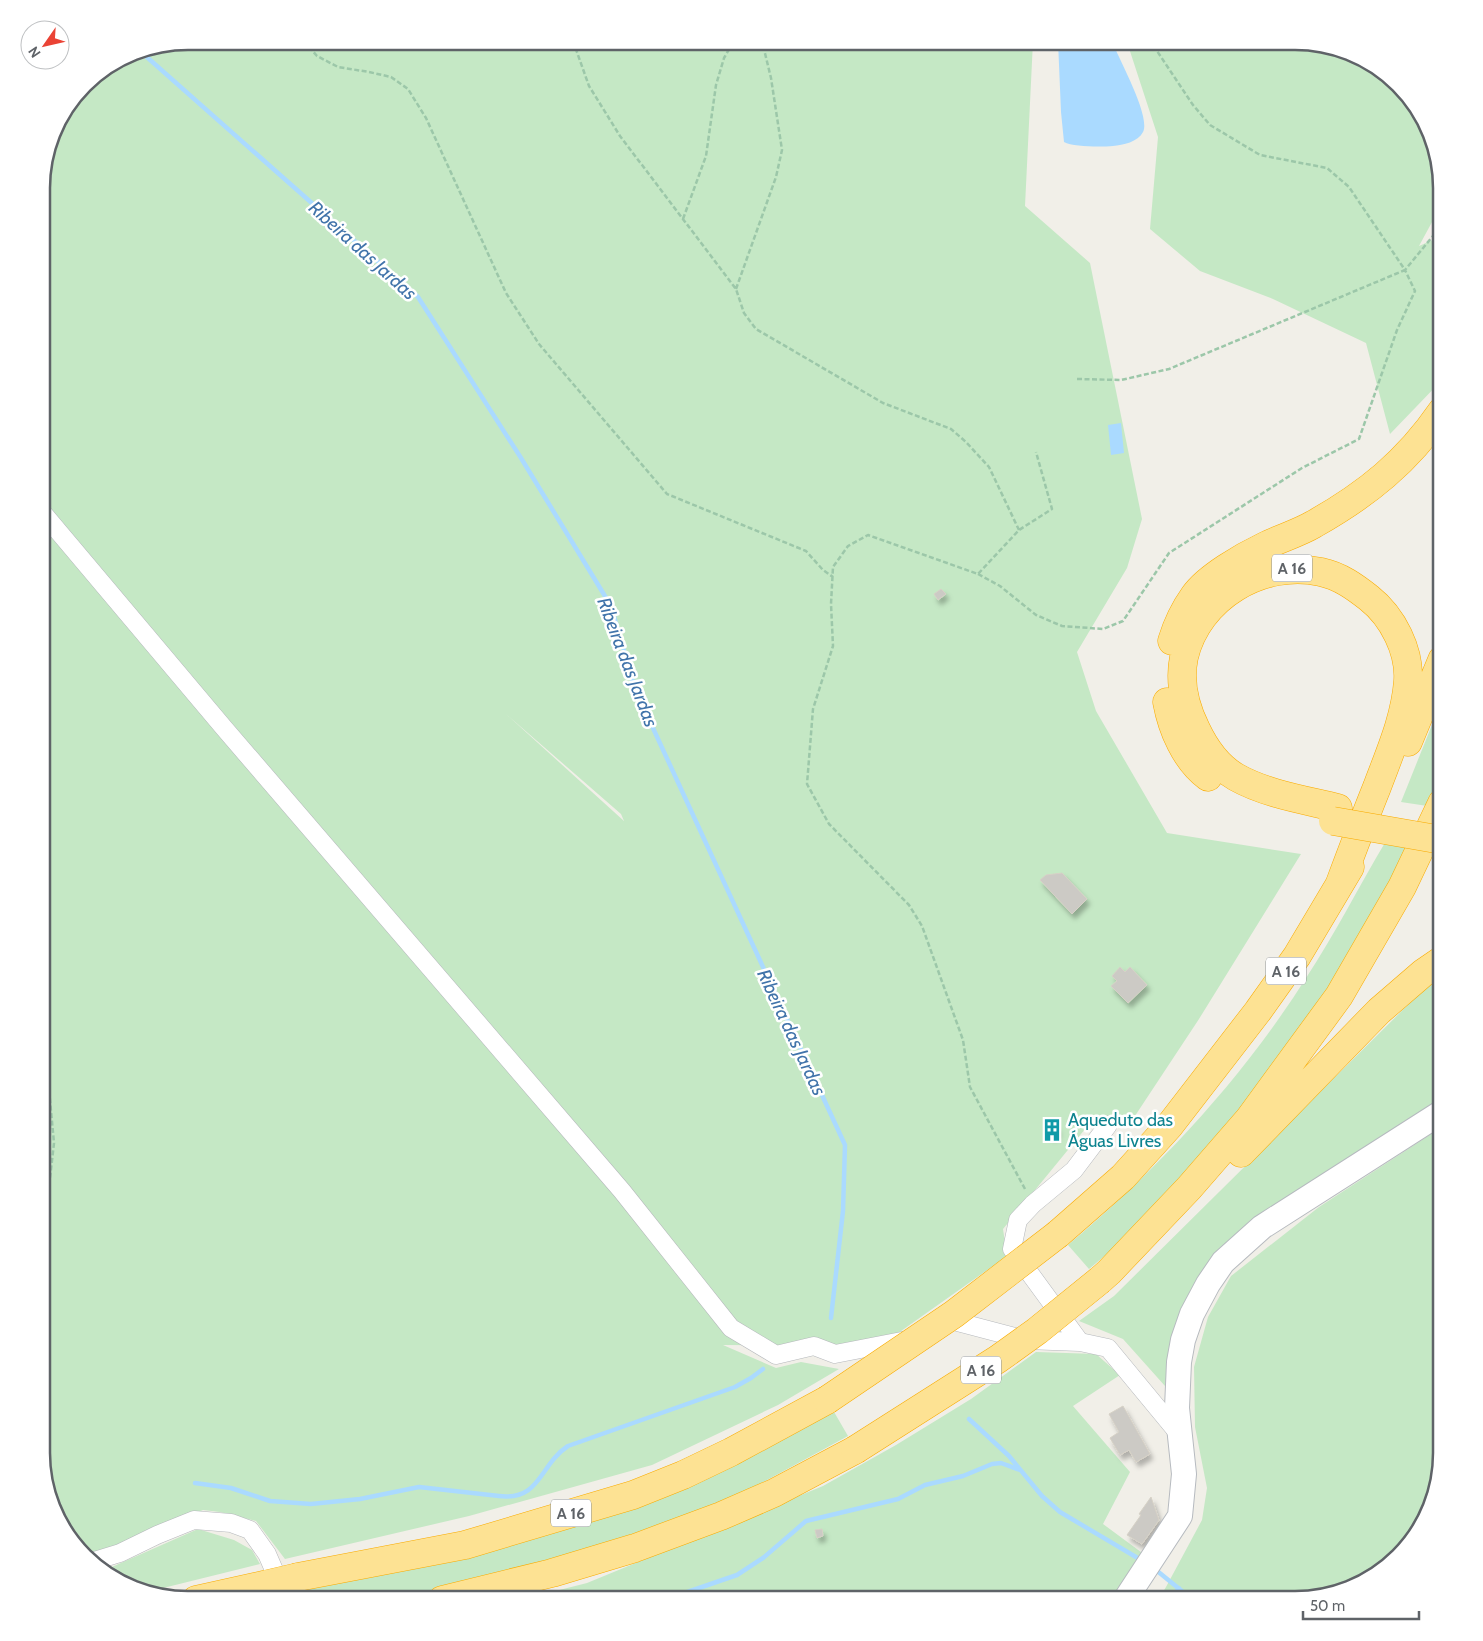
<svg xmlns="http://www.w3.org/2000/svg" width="1483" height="1641" viewBox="0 0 1483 1641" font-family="Cabin,sans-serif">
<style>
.green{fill:#c5e8c5;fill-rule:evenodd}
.water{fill:#aadaff}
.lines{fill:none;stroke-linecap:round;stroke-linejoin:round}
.stream{stroke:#aadaff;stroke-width:4.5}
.building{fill:#cccac5;stroke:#d6d1c6;filter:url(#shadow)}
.minor-casing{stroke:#b5b8bc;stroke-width:19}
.secondary-casing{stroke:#b6babf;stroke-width:26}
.motorway-casing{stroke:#f9ab00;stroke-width:29}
.path{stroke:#9cc7a9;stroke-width:2.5;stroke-dasharray:5 2.5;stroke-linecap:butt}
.minor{stroke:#fff;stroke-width:18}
.secondary{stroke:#fff;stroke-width:24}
.motorway{stroke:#fde293;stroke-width:28}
.motorway-bridge-casing{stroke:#f9ab00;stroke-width:29;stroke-linecap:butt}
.motorway-bridge{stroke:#fde293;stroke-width:28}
.labels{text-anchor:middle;stroke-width:5;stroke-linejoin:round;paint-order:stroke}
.shield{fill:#fff;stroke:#8f9295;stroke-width:1}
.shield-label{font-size:16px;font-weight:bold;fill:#5f6368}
.culture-label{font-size:18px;fill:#0d838f;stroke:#fff;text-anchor:start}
.water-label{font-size:19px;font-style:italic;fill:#4174aa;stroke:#fff}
.rim{fill:none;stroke:#5f6368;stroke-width:2.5}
</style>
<defs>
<filter id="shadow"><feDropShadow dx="3" dy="5" stdDeviation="2.5" flood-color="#0004"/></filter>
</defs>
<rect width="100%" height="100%" fill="#f1efe8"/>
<!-- green -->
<path class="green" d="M188,41H1033L1025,206L1090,263L1142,519L1127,568L1077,652L1096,711L1167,833L1301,854L1199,1019L1127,1128L1090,1123L1003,1229L1007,1256L894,1336L838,1346L723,1345L776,1368L801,1362L839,1369L778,1405L652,1465L469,1516L285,1559L256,1521L220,1512L203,1510L110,1550L86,1554L72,1542L49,1500L41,1453L42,178L57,123L91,78L132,52ZM506,714L621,814L624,821Z
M1127,42H1304L1360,57L1411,99L1422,118L1435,179L1438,211L1419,246L1442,236V380L1390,434L1366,343L1273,299L1200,271L1150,229L1158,137Z
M1442,700V788L1434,807L1401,802Z
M1386,841L1414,846L1280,1068L1139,1227L1089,1269L1068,1245C1159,1168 1242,1079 1306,978C1335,934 1359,886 1386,841Z
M1442,976V1101L1266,1218L1175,1337L1165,1386L1123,1339L1079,1321L1114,1296L1430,983Z
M1442,1127V1453L1426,1518L1384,1569L1342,1592L1295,1600H1158L1166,1587L1202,1520L1207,1488L1195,1427L1194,1367L1208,1317L1231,1276L1319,1207Z
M1036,1352L1096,1354L1120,1375L1073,1406L1130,1472L1103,1524L1145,1555L1115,1600H520L587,1583L823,1486L896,1445L971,1399Z
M830,1405L848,1436L743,1493L661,1527L476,1583L395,1600H306L302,1589L419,1563Z
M198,1529L234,1540L252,1550L260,1564L151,1591L123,1584L105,1570Z"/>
<!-- water -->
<path class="water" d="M1058,41H1112C1119,60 1151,116 1143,132C1138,142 1123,145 1113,146C1101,147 1073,147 1064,142L1061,112Z
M1121,423L1124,453L1111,455L1108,425Z"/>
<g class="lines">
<!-- stream -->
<path class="stream" d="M140,51L418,297L521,458L611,606L635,689L845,1145L843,1211L831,1318
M969,1419L1009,1456L1042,1496L1060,1512L1141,1560
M195,1483L231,1488L270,1501L311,1504L360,1499L419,1487L499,1496C541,1501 539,1465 568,1446L735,1387L751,1378L763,1369
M1156,1570L1193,1600
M664,1600L737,1575L763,1558L806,1521L898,1499L925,1485L963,1476L992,1464L1001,1463L1020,1470
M1171,1600L1179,1588"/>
</g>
<!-- building -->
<path class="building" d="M941,589L946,594L938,600L934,594Z
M1062,873L1087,899L1072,914L1040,880L1046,875Z
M1120,967L1125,972L1130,967L1147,985L1128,1003L1111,986L1117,981L1112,976Z
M1047 1130a5 5 0 1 1 10 0a5 5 0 1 1-10 0Z
M1123,1406L1150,1454L1136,1462L1129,1450L1120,1455L1110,1438L1119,1432L1109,1414Z
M1151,1497L1159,1520L1142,1544L1127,1535L1141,1515L1139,1514Z
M822,1529L823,1536L817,1538L815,1530Z"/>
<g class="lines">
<defs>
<path id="minor" d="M42,512L224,728L622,1191L731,1328L776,1355L814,1346L835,1354L907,1340
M942,1323L950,1320L1026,1340L1080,1342L1108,1348L1179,1434
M1080,1342L1012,1249L1018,1220L1033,1204L1074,1170L1108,1125
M94,1561L120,1553L157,1535L194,1520L231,1523L250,1530L267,1554L287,1600"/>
<path id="secondary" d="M1125,1600L1180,1516L1184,1474L1177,1408L1179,1362L1183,1340L1192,1314L1208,1284L1223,1262L1262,1227L1442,1112"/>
<path id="motorway" d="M1172,641C1177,625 1184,610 1194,596C1207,577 1244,556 1265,546C1281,538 1299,533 1314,524C1367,494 1407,462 1442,411
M1167,702C1172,729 1185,760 1208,777
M1408,742L1442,660
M1338,808C1305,800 1266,794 1236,777C1217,766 1205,748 1196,729C1185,707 1179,681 1184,657C1198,597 1263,559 1321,572C1340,576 1355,587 1369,598C1393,617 1410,651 1408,681C1405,719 1390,752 1377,787C1364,819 1352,851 1340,883
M1241,1153L1379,1011L1423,973L1442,960
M1058,1234L1123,1177L1170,1125L1258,1011L1297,956L1350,867
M1100,1280L1109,1272L1189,1188L1249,1119L1339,996L1402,887L1442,803
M298,1577L465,1545L633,1495L683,1475L731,1452L827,1400
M196,1600L268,1584
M442,1600L552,1573L635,1548L721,1516L774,1493L855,1450"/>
</defs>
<!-- minor casing -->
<use href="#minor" class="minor-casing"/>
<!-- secondary casing -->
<use href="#secondary" class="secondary-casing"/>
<!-- motorway casing -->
<use href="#motorway" class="motorway-casing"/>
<!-- path -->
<path class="path" d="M304,41L317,56L338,67L369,72L391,77L408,89L426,118L506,293L539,344L667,494L806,551L823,570L833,577
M573,41L589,86L620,136L736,289L744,313L756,329L883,403L951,429L966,442L989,467L1019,530
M683,219L706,156L716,85L724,58L734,41
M736,289L776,177L782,150L771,78L762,41
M1077,379L1121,380L1169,369L1405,270L1349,187L1327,168L1260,155L1210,125L1193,105L1151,42
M978,574L1000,586L1036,615L1062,626L1103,629L1123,621L1169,553L1302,468L1359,439L1397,330L1415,291L1405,270L1442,225
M1025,1189L970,1087L963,1040L922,926L909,905L829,824L807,784L813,709L833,646L831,604L833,567L848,546L868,535L978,574L1019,530L1052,509L1036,452
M41,1214L49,1187L54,1143L46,1057L44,1004L41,990"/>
<!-- minor -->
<use href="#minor" class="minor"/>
<!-- secondary -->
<use href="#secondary" class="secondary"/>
<!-- motorway -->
<use href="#motorway" class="motorway"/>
<defs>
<path id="motorway-bridge" d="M1333,821L1442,840
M827,1400L954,1314L1058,1234
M855,1450L998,1359L1037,1331L1100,1280
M268,1584L298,1577"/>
</defs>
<!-- motorway-bridge casing -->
<use href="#motorway-bridge" class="motorway-bridge-casing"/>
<!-- motorway-bridge -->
<use href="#motorway-bridge" class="motorway-bridge"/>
</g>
<!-- icons -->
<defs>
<symbol id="building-bare" viewBox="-9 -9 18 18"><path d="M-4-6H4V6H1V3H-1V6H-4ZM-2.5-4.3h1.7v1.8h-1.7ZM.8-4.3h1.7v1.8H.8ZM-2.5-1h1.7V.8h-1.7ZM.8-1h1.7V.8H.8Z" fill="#0f9aa8" stroke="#fff" stroke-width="2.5" paint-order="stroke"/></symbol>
</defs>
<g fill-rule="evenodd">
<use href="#building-bare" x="1036" y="1114" width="32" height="32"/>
</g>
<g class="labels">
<!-- shield labels -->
<g class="shield">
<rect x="1272" y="554.5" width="40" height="27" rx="4"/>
<rect x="1266" y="957.5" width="40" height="27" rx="4"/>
<rect x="961" y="1356.5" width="40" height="27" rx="4"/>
<rect x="551" y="1499.5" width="40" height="27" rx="4"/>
</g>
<g class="shield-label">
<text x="1292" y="574">A 16</text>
<text x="1286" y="977">A 16</text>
<text x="981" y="1376">A 16</text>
<text x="571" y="1519">A 16</text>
</g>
<!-- culture labels -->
<g class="culture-label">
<text x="1068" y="1126">Aqueduto das<tspan x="1068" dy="21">Águas Livres</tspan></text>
</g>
<!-- water labels -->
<g class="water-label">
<text transform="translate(363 250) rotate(42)" y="7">Ribeira das Jardas</text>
<text transform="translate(628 662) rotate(69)" y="7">Ribeira das Jardas</text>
<text transform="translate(792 1032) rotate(65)" y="7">Ribeira das Jardas</text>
</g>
</g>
<!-- crop -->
<path d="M0 0H1483V1641H0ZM188 50H1295A138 138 0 0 1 1433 188V1453A138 138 0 0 1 1295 1591H188A138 138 0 0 1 50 1453V188A138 138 0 0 1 188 50Z" fill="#fff" fill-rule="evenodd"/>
<path class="rim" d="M188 50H1295A138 138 0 0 1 1433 188V1453A138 138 0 0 1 1295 1591H188A138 138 0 0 1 50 1453V188A138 138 0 0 1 188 50Z"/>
<!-- north arrow -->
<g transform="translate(45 45) rotate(236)"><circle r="24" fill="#ffffff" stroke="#bfc1c3"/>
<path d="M0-4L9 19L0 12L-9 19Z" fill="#ea4335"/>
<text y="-8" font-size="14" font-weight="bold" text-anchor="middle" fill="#5f6368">N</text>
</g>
<!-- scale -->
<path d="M1303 1611v8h116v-8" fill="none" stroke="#5f6368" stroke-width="2.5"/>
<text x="1310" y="1611" font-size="15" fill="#5f6368" stroke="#ffffff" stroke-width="4" paint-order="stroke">50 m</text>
</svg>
